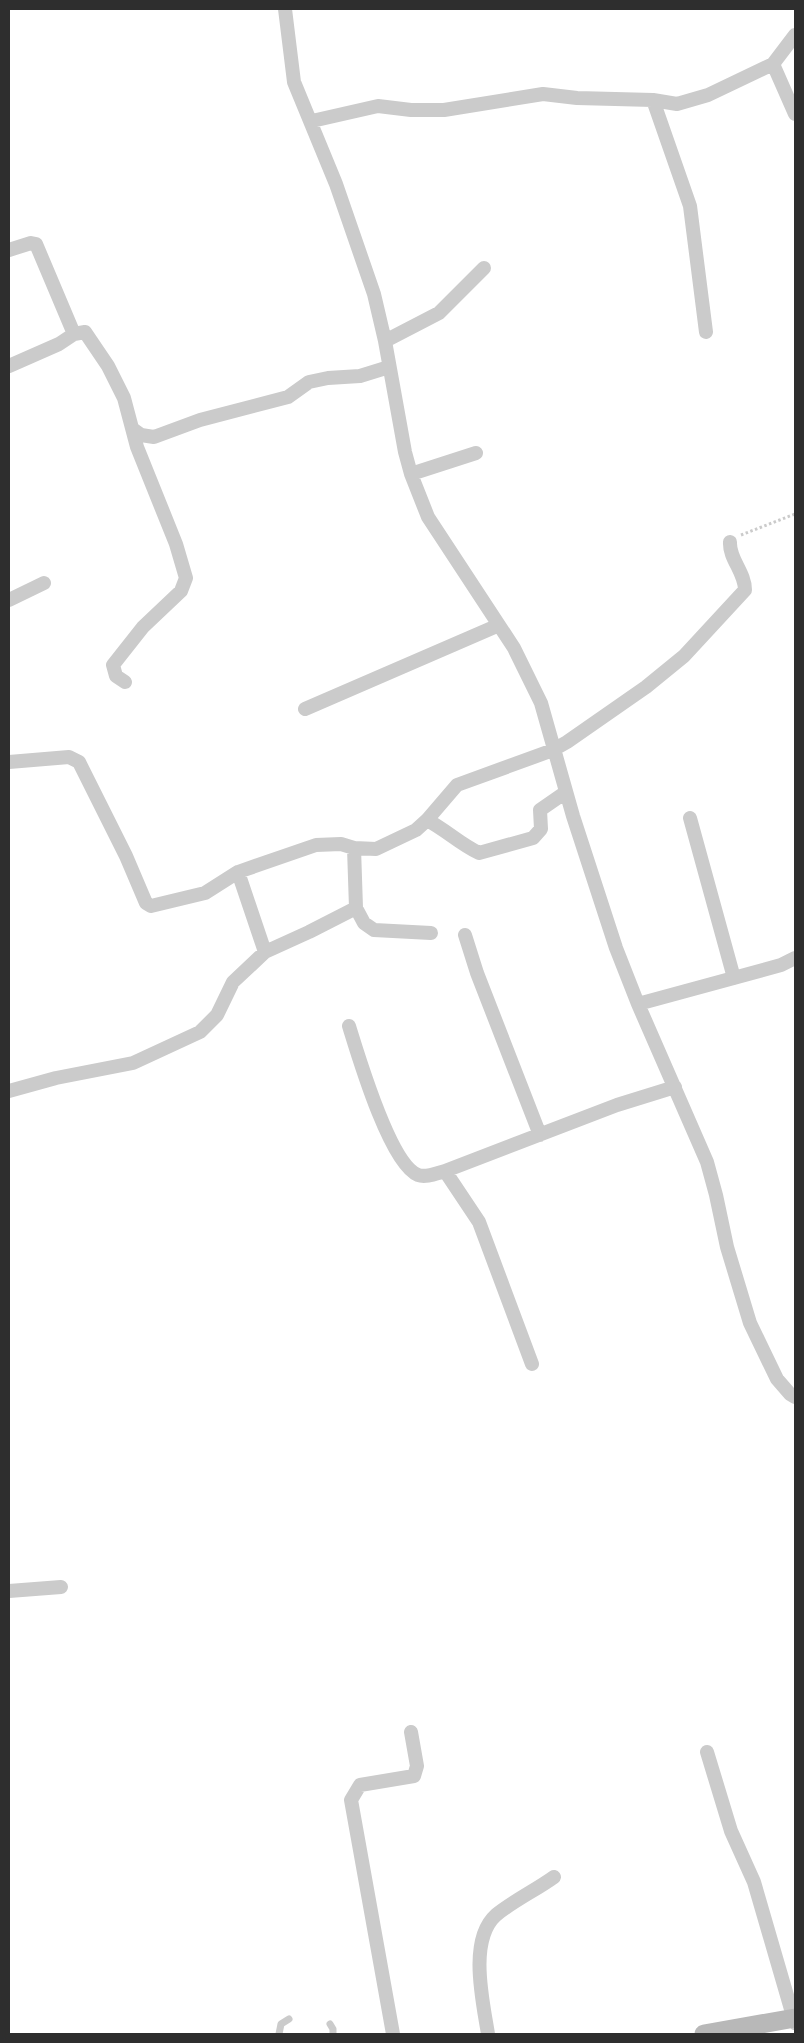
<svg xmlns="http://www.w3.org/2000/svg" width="804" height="2043" viewBox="0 0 804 2043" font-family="'Sofia Sans Condensed',sans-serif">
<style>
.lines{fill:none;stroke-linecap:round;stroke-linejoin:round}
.path{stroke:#cbcbcb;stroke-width:3;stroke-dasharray:2.5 2.5;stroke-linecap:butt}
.service{stroke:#cbcbcb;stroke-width:7}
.minor{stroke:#cbcbcb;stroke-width:14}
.secondary{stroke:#b8b8b8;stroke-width:19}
</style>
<rect width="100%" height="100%" fill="#fff"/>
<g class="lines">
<!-- path -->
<path class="path" d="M741,535L795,514"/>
<!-- service -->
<path class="service" d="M330,2024L333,2029V2034
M279,2034L281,2024L289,2019"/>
<!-- minor -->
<path class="minor" d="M285,9L294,82L336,184L374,294L385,341L405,452L411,474L428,517L514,648L541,703L573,816L616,948L638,1004L707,1162L716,1195L727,1247L750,1323L777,1379L790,1394L795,1397
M773,64L795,114
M653,100L690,206L706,332
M312,121L378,106L411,110H444L543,94L577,98L653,100L677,104L708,95L773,64L795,35
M9,250L31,243L36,244L74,334L85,332L108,366L124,398L137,447L176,544L186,578L181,591L143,627L113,665L116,676L125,682
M385,341L439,313L484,268
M9,366L59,344L74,334
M134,430L141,435L154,437L200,420L288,397L309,382L328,378L360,376L389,367
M411,474L476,453
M9,600L44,583
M305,709L499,625
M9,762L69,757L79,762L126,856L146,903L151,906L205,893L238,872L316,845L341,844L354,848L376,849L416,830L427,820L457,785L553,750L567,742L646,687L684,656L745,590C745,572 729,559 730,542
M690,818L734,978
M427,820C446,830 460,844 479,853L533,838L541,829L540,810L566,792
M354,848L356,908
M238,872L265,952
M465,935L477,973L540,1135
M638,1004L781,965L795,958
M349,1026C358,1055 390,1164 418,1175C426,1178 437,1173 445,1171L617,1105L675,1087
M9,1091L56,1078L133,1063L200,1032L217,1015L233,982L265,952L309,932L356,908L364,923L374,930L431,933
M445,1171L479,1222L532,1364
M9,1591L61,1587
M707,1752L731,1831L754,1882L795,2023
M393,2034L351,1800L360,1785L414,1776L417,1766L411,1732
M488,2034C483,2002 468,1940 496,1915C513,1901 536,1890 554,1877"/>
<!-- secondary -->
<path class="secondary" d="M704,2034L795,2018"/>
</g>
<!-- border -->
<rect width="804" height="2043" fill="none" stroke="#2e2e2e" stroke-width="20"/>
</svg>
